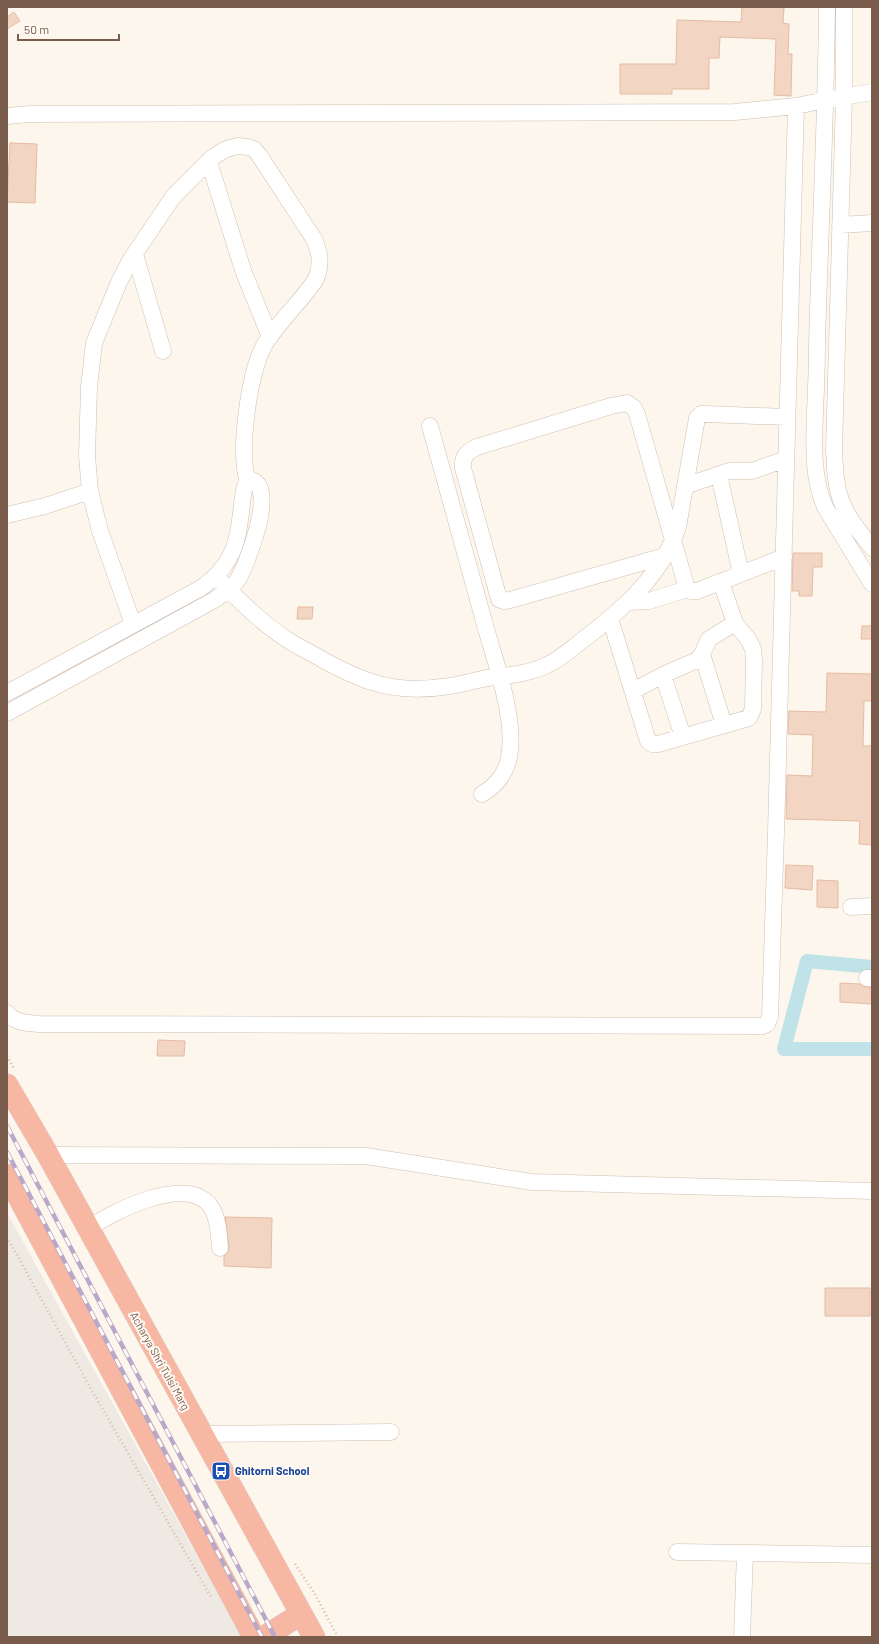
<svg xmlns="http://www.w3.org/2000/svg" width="879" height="1644" viewBox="0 0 879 1644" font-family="Barlow,sans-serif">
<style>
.industrial{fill:#efe9e4}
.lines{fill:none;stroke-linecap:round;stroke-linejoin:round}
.canal{stroke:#bfe3e8;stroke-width:14}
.building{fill:#f3d5c3;stroke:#e6bba3}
.minor-casing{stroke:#d1beb0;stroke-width:17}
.highway-casing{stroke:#dad1cd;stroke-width:23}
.path{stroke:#d9b8a5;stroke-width:2.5;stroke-dasharray:1 3;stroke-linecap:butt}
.minor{stroke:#fff;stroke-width:16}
.highway{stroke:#f7b7a3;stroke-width:22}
.rail-casing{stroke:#b9a8c9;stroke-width:4.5}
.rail{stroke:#fffaf3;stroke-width:3;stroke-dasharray:9;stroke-linecap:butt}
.labels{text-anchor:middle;stroke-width:4;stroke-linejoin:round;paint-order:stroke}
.street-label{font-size:11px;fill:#7a5c4d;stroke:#fffaf3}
.transit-label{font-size:11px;font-weight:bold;fill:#164399;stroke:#fffaf3;text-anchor:start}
</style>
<rect width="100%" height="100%" fill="#fdf6ec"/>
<!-- industrial -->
<path class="industrial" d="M7,1213L242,1637H7Z"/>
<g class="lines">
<!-- canal -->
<path class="canal" d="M872,967L807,961L784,1049H872"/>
</g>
<!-- building -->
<path class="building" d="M742,7H784L783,23L789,24L788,54H792L791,96L774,95L776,39L720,37L719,58H709V89H672V94H620V64H676L677,20L741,22Z
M14,12L20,21L7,29V17Z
M10,143L37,144L35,203L7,202Z
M793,553H822V567H813L812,596H799V591H792Z
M298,607H313L312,619H297Z
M862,626H872V639H861Z
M827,673L872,674V701H864L863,746H872V845L859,844L860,821L786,819L787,775L812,776L813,735L788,734L789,711L826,712Z
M786,865L813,866L812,890L785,888Z
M817,880L838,881V908L817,907Z
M840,983L860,984L863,986L872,988V1004L840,1002Z
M158,1040L185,1041L184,1056H157Z
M225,1217L272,1218L271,1268L224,1266V1256L228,1252L229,1247Z
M825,1288H870V1316H825Z"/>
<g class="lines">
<defs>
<path id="minor" d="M827,7C826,120 820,233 817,345C817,368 816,390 815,412C814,443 812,478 825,507L872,584
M844,7V97L834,450C835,467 835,484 841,500C847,518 861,533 872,548
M7,116L30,114L735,112L796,106L826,100L872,92
M209,162L244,273L270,337
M840,225L872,223
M135,254L163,351
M430,426C448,493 467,559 485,625C495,661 514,713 510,750C509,769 498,785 482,794
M719,475L741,574
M685,486L729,471H752L786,459
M7,515L45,506L90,491
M665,556L510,600L504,601L499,599L463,468C462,456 467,452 477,447L611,406L627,403L634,408L637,414L687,589L691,591H697L784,557
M216,576C238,600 263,625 291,642C302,649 314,654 325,661C340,669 355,677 372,682C396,690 425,690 450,686C463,684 476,680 488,678C508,675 529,674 547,665C561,659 572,648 584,639C623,609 662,575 678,527L697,418L701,414H705L787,417
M628,602L649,601L687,589
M610,618L648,741L652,744H658L749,718L753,709L754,661L753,649L748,639L735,623L721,582
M133,624L100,531L90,491L87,456L89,387L94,343L119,282L131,259L173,197L213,157L226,149L238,146L248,147L254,149L259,155L314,239C320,253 322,264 316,279C301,302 279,321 265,344C249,371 238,452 248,482
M702,654L724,725
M663,675L683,737
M633,691L663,675L697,660L702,654L709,639L735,623
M7,693L201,588C226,571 237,550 240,520C242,508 242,497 245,486L248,482L254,481C275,492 247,565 237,581C231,589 224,593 216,599L7,713
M851,907L872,906
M867,978H872
M7,1013C15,1023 27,1023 39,1024L762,1026L767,1024L770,1017L776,832L796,106
M48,1155L366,1156L532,1182L872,1191
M88,1229C113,1211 183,1176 209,1204C218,1215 219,1234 220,1248
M200,1434L391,1432
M677,1552L872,1555
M742,1637L745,1553"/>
<path id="highway" d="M7,1085L48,1155L314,1637
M7,1175L254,1637
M264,1637L301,1614"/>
</defs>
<!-- minor casing -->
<use href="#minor" class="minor-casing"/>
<!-- highway casing -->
<use href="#highway" class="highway-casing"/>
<!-- path -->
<path class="path" d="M7,1056L15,1070
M7,1237L91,1389L211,1597
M295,1564L313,1591L338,1637"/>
<!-- minor -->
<use href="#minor" class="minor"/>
<!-- highway -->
<use href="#highway" class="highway"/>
<defs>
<path id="rail" d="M7,1126L275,1637
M7,1152L262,1637"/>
</defs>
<!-- rail casing -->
<use href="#rail" class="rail-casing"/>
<!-- rail -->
<use href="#rail" class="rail"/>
</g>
<!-- icons -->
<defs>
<symbol id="bus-square" viewBox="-11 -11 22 22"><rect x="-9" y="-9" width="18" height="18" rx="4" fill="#1a4fb4" stroke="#fffaf3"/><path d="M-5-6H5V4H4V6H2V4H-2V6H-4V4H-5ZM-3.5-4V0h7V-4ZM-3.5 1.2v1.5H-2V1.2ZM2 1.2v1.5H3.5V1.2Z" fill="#fff"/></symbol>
</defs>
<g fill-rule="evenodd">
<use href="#bus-square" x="210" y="1460" width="22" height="22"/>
</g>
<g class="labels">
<!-- street labels -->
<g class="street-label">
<text transform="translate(160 1361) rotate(61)" y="4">Acharya Shri Tulsi Marg</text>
</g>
<!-- transit labels -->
<g class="transit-label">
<text x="235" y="1475">Ghitorni School</text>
</g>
</g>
<!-- border -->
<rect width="879" height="1644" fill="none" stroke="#7a5c4d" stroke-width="16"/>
<!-- scale -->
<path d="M18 34v6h101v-6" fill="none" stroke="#7a5c4d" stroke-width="2"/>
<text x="24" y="34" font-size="12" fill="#7a5c4d" stroke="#fffaf3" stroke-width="3" paint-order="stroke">50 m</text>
</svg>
